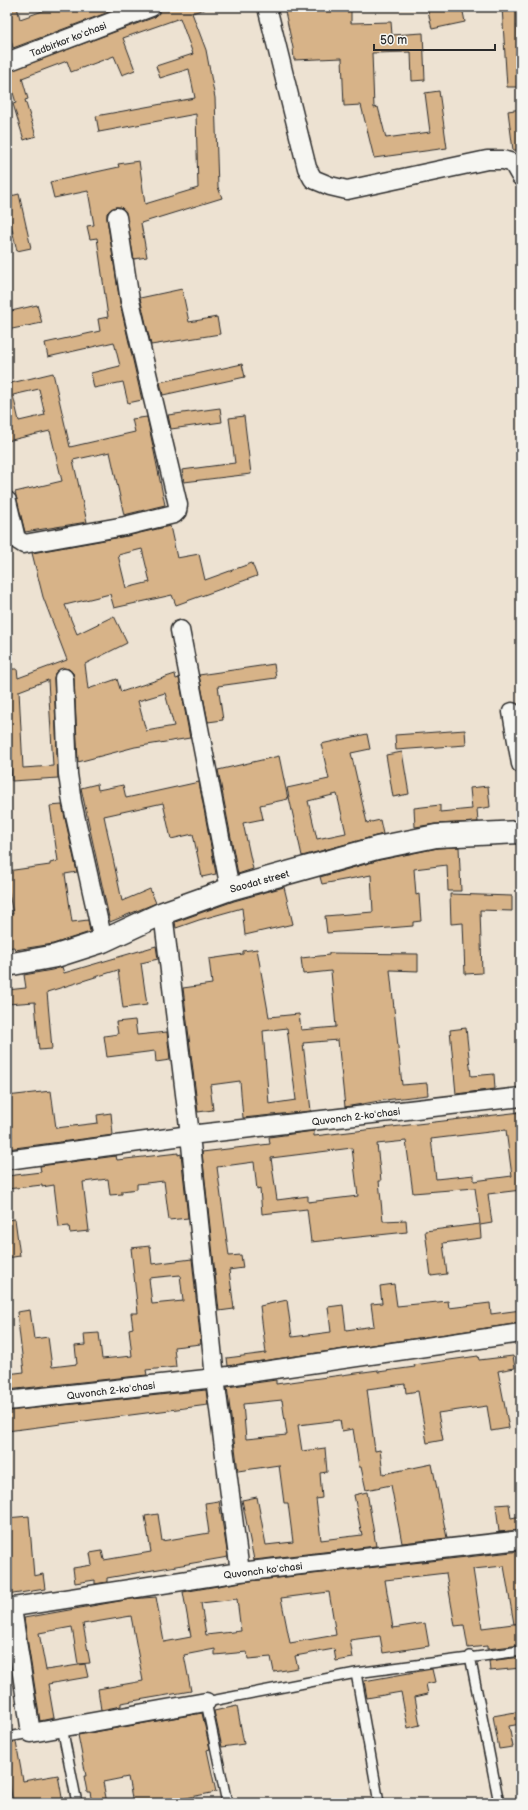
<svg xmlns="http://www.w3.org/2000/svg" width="528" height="1810" viewBox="0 0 528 1810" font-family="'Balsamiq Sans',sans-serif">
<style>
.building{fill:#d7b388;stroke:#2b2b2b;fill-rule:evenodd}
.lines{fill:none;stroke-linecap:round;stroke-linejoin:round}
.service-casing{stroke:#2b2b2b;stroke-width:12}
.minor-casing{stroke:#2b2b2b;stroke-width:21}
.tertiary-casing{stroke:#2b2b2b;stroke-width:25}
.service{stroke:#f6f6f2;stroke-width:9}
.minor{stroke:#f6f6f2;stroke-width:18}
.tertiary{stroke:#f6f6f2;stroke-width:22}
.labels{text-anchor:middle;stroke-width:3;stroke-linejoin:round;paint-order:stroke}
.street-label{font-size:10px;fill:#2b2b2b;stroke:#f6f6f2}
</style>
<rect width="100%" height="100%" fill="#ede2d2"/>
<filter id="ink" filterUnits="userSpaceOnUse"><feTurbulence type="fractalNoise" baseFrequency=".025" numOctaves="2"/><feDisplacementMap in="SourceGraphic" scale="8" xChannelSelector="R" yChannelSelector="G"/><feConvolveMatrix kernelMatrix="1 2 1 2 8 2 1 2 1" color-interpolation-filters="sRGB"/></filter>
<g filter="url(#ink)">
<!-- building -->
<path class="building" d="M7,7H17L20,19L54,7H122L13,48L7,25Z
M161,7H205V9L192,13L206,50L215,98L218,187L222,198L141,223L147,257L134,259L125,211L121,207H116L111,209L107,213V219L120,303L142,400L128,403L123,382L94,388L91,373L120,366L114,342L48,357L45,343L100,331L98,319L108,317L97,238L90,239L87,226L94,225L88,191L54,198L50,182L119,167L118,164L139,161L145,204L198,188L196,114L99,132L96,116L195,98L189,69L160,78L156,66L193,54L180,18L123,38L135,70L122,75L114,56L71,72L67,61L22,78L28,99L25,100L36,136L24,140L13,104L16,103L7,72L155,17L159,13Z
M284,7H300V9L314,7H351V23L391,22L392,35L423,33L425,80L412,81L411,52L372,53L374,108L378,107L386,138L430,132L425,93L439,91L447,148L374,158L361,105L344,106L342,58L294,60L293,48Z
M427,7H462L465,22L432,29Z
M502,7H516L521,87H507Z
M521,109V150H513L508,111Z
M19,194L31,248L17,251L7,207V197Z
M182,289L189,322L217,317L220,334L151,345L140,298Z
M37,305L42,323L7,330V312Z
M242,364L245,377L163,395L160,382Z
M53,373L70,447L135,432L132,419L147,417L165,505L124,515L110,452L73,460L87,522L25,532L15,492L62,481L50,431L7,441V384ZM39,389L45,415L19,421L13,395Z
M220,408L222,422L171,429L168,415Z
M244,416L251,474L184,482L182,470L235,463L229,418Z
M170,526L177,558L199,554L205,580L252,563L257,576L176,605L172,595L114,608L110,594L65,605L77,634L114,616L127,643L85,664L88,689L117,679L121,692L175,674L176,679L179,678L190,738L135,747L78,762L74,678L73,673L69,669L63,668L55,673L54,678L58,778L12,781L10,756H7V669H17L18,678L67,660L43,597L32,553L127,536ZM142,549L150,582L126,588L118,555ZM48,680L53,766L23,768L19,691ZM165,693L174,726L146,731L138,701Z
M274,664L276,678L218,686L223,720L208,722L199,675Z
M465,730L466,745L396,750L395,735Z
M367,734L370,749L351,753L367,823L380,820L383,834L302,856L287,788L329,779L321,744ZM337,794L346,833L317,839L308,801Z
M402,752L409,794L393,797L386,755Z
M279,756L288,799L260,805L263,819L243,823L253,869L238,874L218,770Z
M199,782L216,874L202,877L193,834L171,839L163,803L104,816L122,901L150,889L156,903L110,922L81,788L97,784L98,790L123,785L126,798Z
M488,786L490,807L477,809L478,822L435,824L415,827L414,808L440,805V812L472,809L470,788Z
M62,805L77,872L65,874L72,922L88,920L90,932L53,944L15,950L14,947L7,948V914H13L7,883V871L50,865V863L58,861L50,806Z
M459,847L461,891H448L447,865L414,869L416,895L419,894L421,921L413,922V926L327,933L325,916L373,912L371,875L322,884L320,877L380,860L438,848Z
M284,887L293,924L245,935L242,908L199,920L176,928L175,922L234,901Z
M450,894L512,896V911L480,910L482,973L465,974L463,923L451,924Z
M156,946L158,959L141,963L147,1005L123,1008L118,970L47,992L52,1049L39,1050L35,1002L7,1004V990L26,988L24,975L52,970L62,967L64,973Z
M257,949L269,1017L299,1014L301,1030L336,1027L331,971L303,974L301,958L329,955V953L418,954V971L390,970L402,1085L427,1083L428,1095L385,1100L345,1107L338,1040L303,1043L311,1111L243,1118L240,1081L210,1085L213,1110L198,1112L183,988L212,984L209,959L243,954V951ZM287,1028L296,1100L269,1104L263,1031Z
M135,1020L137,1035L167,1032L170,1060L156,1062L155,1051L107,1057L104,1036L118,1034L116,1022Z
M466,1028L471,1076L494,1074L495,1089L456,1094L450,1030Z
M51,1091L56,1128L98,1123L97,1115L111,1113L113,1135L7,1149V1096Z
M521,1112V1190L488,1194L492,1223L480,1225L481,1238L443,1243L447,1274L431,1276L425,1231L480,1224L475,1188L413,1193L406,1141L377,1144L381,1181H379L383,1221L406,1220L407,1232L311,1242L307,1209L262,1214L260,1189L257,1190L254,1162L217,1167L229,1256L241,1255L243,1268L229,1270L234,1309L219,1311L202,1152L270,1144L269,1137L314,1131V1136ZM506,1130L512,1176L474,1181V1175L436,1179L431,1139ZM352,1148L358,1196L308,1202V1196L277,1200L271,1158Z
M178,1153V1155L181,1154L188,1218L169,1220L164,1181L137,1184V1189L122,1191V1194L110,1195L108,1179L83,1182L89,1231L70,1233L69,1226L59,1227L54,1185L42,1187V1185L7,1189V1176L41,1172L40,1166L116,1156L117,1160Z
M15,1219L20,1256L7,1258V1220Z
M150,1246L152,1264L192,1259L201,1344L174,1347L176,1367L146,1370L147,1375L7,1390V1374L24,1372L17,1312L30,1310L34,1339L48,1337L52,1367L77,1364L75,1346L85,1345L84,1334L99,1333L102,1359L132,1356L129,1329L133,1328L131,1313H138L131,1248ZM180,1275L183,1301L152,1304L149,1278Z
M394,1284L397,1306L448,1301L449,1308L490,1303L491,1314L521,1310V1323L228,1366L227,1358L266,1353L260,1306L287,1300L292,1337L331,1332L328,1307L343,1305L346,1330L374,1326L371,1304L382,1303L380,1286Z
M478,1356L479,1360L513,1356L515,1368L498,1371L509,1428L491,1431L487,1406L438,1413L443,1440L427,1443L418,1391L406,1393L405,1384L367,1389L375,1451L380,1450L383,1474L432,1464L447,1538L402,1543L391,1485L366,1490L361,1467H359L353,1429L342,1431L340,1420L298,1425L302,1451L325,1448L327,1472L320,1473L322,1498L316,1499L321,1540L362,1535L354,1495L367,1492L376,1546L254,1560L242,1500L257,1497L266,1545L293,1542L288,1503H284L279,1465L238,1471L227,1387L276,1380V1384L378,1370V1372L415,1367L414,1365ZM282,1400L287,1435L246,1439L243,1404Z
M206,1390L208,1405L7,1431V1411Z
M219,1501L228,1557L107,1578V1582L95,1584V1580L75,1583L73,1568L92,1565L90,1553L102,1551L104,1560L151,1552L145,1516L158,1514L162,1541L209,1533L205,1503Z
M509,1504L511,1518L521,1516V1530L499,1532L496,1505Z
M29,1516L34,1576L43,1574L45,1589L7,1595V1518Z
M521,1551V1645L487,1649V1646L468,1648L464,1625L455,1626L446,1573L385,1580L393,1628L425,1623L429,1646L383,1653L380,1636L350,1640L353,1658L336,1661L334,1649L295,1656L298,1668L274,1672L271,1657L248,1659L247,1652L215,1655V1649L184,1655L191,1691L121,1703V1706L101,1710L98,1689L143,1681L131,1616L83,1624L90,1663L78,1664L72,1627L39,1633L46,1670L85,1664L88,1677L48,1684L54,1718L40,1721L24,1618L131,1599L156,1597L164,1642L191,1637L183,1592L241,1582ZM504,1566L514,1624L521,1623L482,1628L473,1569ZM329,1592L336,1635L290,1643L281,1598ZM237,1599L241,1631L206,1635L201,1603Z
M521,1657V1668L490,1671L489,1661Z
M432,1669L435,1682L426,1684L428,1694L415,1697L420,1725L408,1728L401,1692L367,1698L364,1681Z
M237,1706L244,1744L222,1747L214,1711Z
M521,1711V1724L509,1726L513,1747L499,1749L493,1716Z
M202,1713L210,1749L207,1750L216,1792L176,1800V1803H133L128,1777L103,1782L107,1803H92L90,1792H87L84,1776H86L78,1735Z
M16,1742L23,1781L58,1775L63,1803H13L7,1769V1743Z"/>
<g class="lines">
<defs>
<path id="service" d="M470,1656L499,1803
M356,1673L379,1803
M62,1727L77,1803
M7,1737L31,1733
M227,1803L206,1702L356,1673L521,1651"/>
<path id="minor" d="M267,7L307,168L313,179L330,186L347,190L487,160H503L513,163L521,177
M7,62L151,7
M7,501L16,539L24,544L125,526L174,514L177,511L178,505L130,301L117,217
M180,630L230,889
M64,678L68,774L72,802L103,941
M512,712L521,764
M163,913L190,1135L215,1378L240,1572
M7,1160L190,1135L521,1097
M7,1401L215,1378L521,1333
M7,1608L240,1572L521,1540
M12,1608L31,1733L206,1702"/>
<g id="tertiary">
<path id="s1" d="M7,965L56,956L103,941L163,913L230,889L377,848L436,836L521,832"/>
</g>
</defs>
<!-- service casing -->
<use href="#service" class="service-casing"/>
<!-- minor casing -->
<use href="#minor" class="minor-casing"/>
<!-- tertiary casing -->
<use href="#tertiary" class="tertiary-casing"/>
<!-- service -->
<use href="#service" class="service"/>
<!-- minor -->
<use href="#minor" class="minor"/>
<!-- tertiary -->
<use href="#tertiary" class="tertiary"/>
</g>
</g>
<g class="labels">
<!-- street labels -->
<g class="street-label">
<text transform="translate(68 39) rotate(-21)" y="4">Tadbirkor koʻchasi</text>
<text dy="4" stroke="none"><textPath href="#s1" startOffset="267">Saodat street</textPath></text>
<text transform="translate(356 1116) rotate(-7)" y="4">Quvonch 2-koʻchasi</text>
<text transform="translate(111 1390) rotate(-7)" y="4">Quvonch 2-koʻchasi</text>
<text transform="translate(263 1570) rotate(-7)" y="4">Quvonch koʻchasi</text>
</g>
</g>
<!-- margin -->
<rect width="528" height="1810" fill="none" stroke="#f6f6f2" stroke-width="24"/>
<rect x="12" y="12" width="504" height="1786" fill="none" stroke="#2b2b2b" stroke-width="1.5" filter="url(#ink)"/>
<!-- scale -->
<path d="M374 44v6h121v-6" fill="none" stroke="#2b2b2b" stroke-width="2"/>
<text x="380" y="44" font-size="12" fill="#2b2b2b" stroke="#f6f6f2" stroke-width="3" paint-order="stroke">50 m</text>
</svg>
